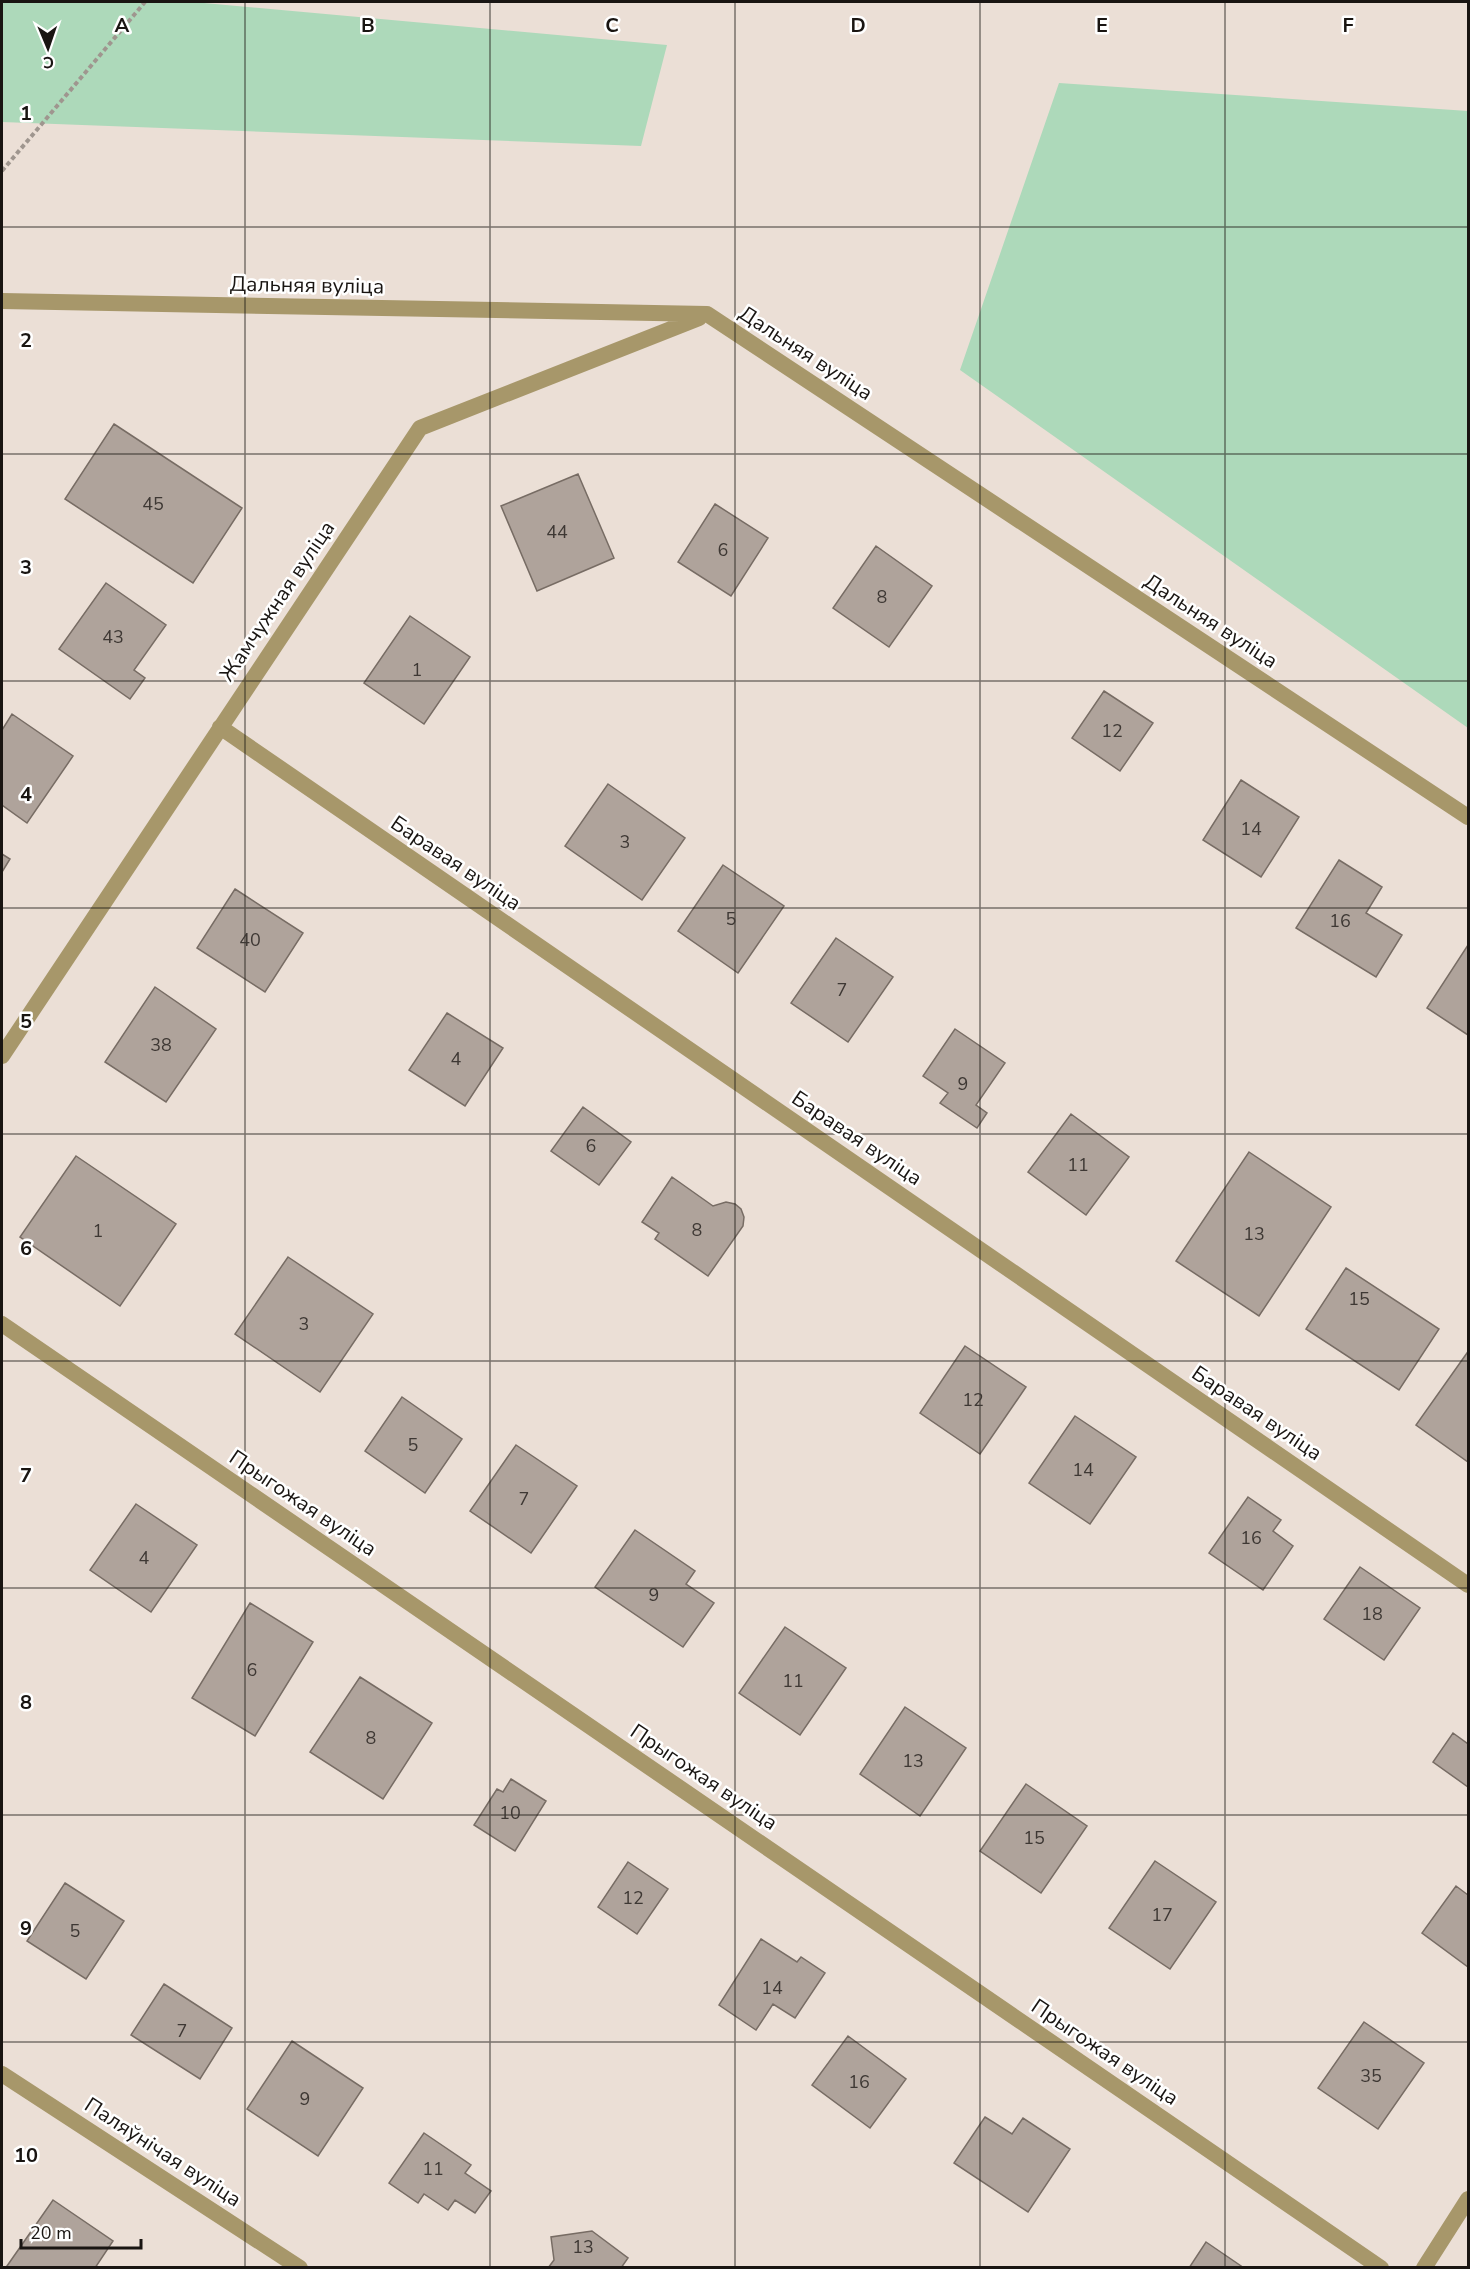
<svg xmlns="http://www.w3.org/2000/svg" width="1470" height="2269" viewBox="0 0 1470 2269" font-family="'Nunito Sans',sans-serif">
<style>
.green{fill:#add9ba}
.building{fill:#afa39b;stroke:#776c64;stroke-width:1.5}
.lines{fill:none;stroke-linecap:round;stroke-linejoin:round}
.path{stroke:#9f968f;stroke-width:4;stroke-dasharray:4.5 3;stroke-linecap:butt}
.minor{stroke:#a7976a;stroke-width:16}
.grid{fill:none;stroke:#191512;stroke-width:1.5;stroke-opacity:0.55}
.labels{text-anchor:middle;stroke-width:5;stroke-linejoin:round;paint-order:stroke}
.number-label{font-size:18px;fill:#3e3834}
.street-label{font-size:21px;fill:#191512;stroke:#fff}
.grid-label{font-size:20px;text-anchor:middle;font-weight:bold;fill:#191512;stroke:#fff;stroke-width:5;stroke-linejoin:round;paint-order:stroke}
</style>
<rect width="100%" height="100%" fill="#ebdfd6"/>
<!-- green -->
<path class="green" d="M2,2H193L667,45L641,146L2,122Z
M1059,83L1468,111V728L960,370Z"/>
<!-- building -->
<path class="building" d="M114,424L242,508L193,583L65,499Z
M578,474L614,558L537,591L501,506Z
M715,504L768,538L731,596L678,562Z
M876,546L932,586L889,647L833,608Z
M106,583L166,625L134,670L145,678L130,699L59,649Z
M410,616L470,657L424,724L364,683Z
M1104,691L1153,723L1120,771L1072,738Z
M12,714L73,756L27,823L2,805V730Z
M1241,780L1299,817L1261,877L1203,840Z
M608,784L685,838L642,900L565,846Z
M2,854L10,859L2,872Z
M1339,860L1382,887L1366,913L1402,935L1376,977L1296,928Z
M723,865L784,906L738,973L678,931Z
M235,889L303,933L265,992L197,948Z
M836,938L893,977L848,1042L791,1003Z
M1468,945V1035L1427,1008Z
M155,987L216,1029L166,1102L105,1062Z
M447,1013L503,1048L465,1106L409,1070Z
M955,1029L1005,1063L976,1105L987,1113L977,1128L940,1103L948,1093L923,1076Z
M583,1107L631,1142L599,1185L551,1151Z
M1071,1114L1129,1157L1086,1215L1028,1172Z
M1249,1152L1331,1207L1259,1316L1176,1261Z
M76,1156L176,1224L120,1306L20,1237Z
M672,1177L713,1206L726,1202L735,1204L741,1209L744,1217L743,1226L708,1276L655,1239L659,1233L642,1222Z
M288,1257L373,1314L320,1392L235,1334Z
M1346,1268L1439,1329L1399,1390L1306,1329Z
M965,1346L1026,1387L980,1454L920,1413Z
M1467,1353L1468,1354V1462L1416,1425Z
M402,1397L462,1439L425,1493L365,1451Z
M1075,1416L1136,1457L1090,1524L1029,1483Z
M516,1445L577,1486L531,1553L470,1511Z
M1248,1497L1281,1520L1273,1531L1293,1546L1263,1590L1209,1553Z
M136,1504L197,1545L151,1612L90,1570Z
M635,1530L695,1571L686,1584L714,1603L683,1647L595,1587Z
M1360,1567L1420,1608L1384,1660L1324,1619Z
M250,1603L313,1642L255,1736L192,1698Z
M785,1627L846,1668L800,1735L739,1693Z
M360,1677L432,1723L383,1799L310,1752Z
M905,1707L966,1748L920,1816L860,1774Z
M1453,1733L1468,1744V1787L1433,1762Z
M511,1779L546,1801L515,1851L474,1825L497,1789L503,1792Z
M1026,1784L1087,1826L1041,1893L980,1851Z
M1155,1861L1216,1902L1170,1969L1109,1928Z
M628,1862L668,1889L637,1934L598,1907Z
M65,1883L124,1921L86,1979L27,1941Z
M1456,1886L1468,1895V1967L1422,1933Z
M761,1939L797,1962L801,1957L825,1973L795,2018L773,2004L756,2030L719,2005Z
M164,1984L232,2028L200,2079L131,2035Z
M1364,2022L1424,2063L1378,2129L1318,2088Z
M848,2036L906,2079L870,2128L812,2085Z
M292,2041L363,2088L318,2156L247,2109Z
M985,2117L1012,2134L1023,2118L1070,2149L1028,2212L954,2163Z
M424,2133L471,2165L465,2173L491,2191L475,2213L455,2200L448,2210L424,2194L418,2203L389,2183Z
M53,2200L113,2241L95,2268H9L7,2266Z
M592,2231L628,2258L621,2268H548L554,2260L551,2237Z
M1206,2242L1244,2268H1189Z"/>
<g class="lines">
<!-- path -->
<path class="path" d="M2,171L145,2"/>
<!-- minor -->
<path class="minor" d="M2,301L707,314L1468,817
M220,727L1468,1585
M2,1056L420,428L699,318
M2,1324L1381,2268
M2,2074L300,2268
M1424,2268L1468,2199"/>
</g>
<!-- grid -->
<path class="grid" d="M245,2V2268M490,2V2268M735,2V2268M980,2V2268M1225,2V2268M2,227H1468M2,454H1468M2,681H1468M2,908H1468M2,1134H1468M2,1361H1468M2,1588H1468M2,1815H1468M2,2042H1468"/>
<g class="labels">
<!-- number labels -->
<g class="number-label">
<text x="153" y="510">45</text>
<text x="557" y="538">44</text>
<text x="723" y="556">6</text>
<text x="882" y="603">8</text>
<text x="113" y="643">43</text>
<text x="417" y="676">1</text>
<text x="1112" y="737">12</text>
<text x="1251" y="835">14</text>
<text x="625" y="848">3</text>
<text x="731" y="925">5</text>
<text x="1340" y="927">16</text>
<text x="250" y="946">40</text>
<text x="842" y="996">7</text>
<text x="161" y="1051">38</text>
<text x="456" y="1065">4</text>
<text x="963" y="1090">9</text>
<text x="591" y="1152">6</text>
<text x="1078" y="1171">11</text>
<text x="697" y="1236">8</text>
<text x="98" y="1237">1</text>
<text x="1254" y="1240">13</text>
<text x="1359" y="1305">15</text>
<text x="304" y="1330">3</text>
<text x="973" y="1406">12</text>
<text x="413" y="1451">5</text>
<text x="1083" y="1476">14</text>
<text x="524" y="1505">7</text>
<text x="1251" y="1544">16</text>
<text x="144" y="1564">4</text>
<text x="654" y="1601">9</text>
<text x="1372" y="1620">18</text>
<text x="252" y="1676">6</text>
<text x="793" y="1687">11</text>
<text x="371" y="1744">8</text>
<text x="913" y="1767">13</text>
<text x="510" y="1819">10</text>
<text x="1034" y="1844">15</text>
<text x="633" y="1904">12</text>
<text x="1162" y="1921">17</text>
<text x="75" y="1937">5</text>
<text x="772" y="1994">14</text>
<text x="182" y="2037">7</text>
<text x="1371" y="2082">35</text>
<text x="859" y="2088">16</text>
<text x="305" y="2105">9</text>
<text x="433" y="2175">11</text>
<text x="583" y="2253">13</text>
</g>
<!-- street labels -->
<g class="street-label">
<text transform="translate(307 285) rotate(1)" y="7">Дальняя вуліца</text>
<text transform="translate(806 353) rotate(33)" y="7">Дальняя вуліца</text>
<text transform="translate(277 601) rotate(-56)" y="7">Жамчужная вуліца</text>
<text transform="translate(1211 621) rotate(33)" y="7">Дальняя вуліца</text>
<text transform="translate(456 863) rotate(34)" y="7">Баравая вуліца</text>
<text transform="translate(857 1138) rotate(34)" y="7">Баравая вуліца</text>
<text transform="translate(1257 1413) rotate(34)" y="7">Баравая вуліца</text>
<text transform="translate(303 1503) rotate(34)" y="7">Прыгожая вуліца</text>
<text transform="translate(704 1777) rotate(34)" y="7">Прыгожая вуліца</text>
<text transform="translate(1105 2052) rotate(34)" y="7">Прыгожая вуліца</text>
<text transform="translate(163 2152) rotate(33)" y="7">Паляўнічая вуліца</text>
</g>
</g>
<g class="grid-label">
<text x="122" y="32">A</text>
<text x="368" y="32">B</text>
<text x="612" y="32">C</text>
<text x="858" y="32">D</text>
<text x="1102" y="32">E</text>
<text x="1348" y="32">F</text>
<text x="26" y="120">1</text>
<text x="26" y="347">2</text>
<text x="26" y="574">3</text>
<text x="26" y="801">4</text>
<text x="26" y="1028">5</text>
<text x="26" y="1255">6</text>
<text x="26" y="1482">7</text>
<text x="26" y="1709">8</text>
<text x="26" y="1935">9</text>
<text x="26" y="2162">10</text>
</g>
<!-- border -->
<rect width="1470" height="2269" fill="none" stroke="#191512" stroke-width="6"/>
<!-- north arrow -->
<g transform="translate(48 48) rotate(178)" stroke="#ffffff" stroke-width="4.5" paint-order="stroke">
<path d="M0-4.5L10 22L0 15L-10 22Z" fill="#191512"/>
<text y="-9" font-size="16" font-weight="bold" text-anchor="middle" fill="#191512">С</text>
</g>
<!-- scale -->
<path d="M21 2239v9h120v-9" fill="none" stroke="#191512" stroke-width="3"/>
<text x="30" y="2239" font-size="18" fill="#191512" stroke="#ffffff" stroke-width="4.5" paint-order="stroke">20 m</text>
</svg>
